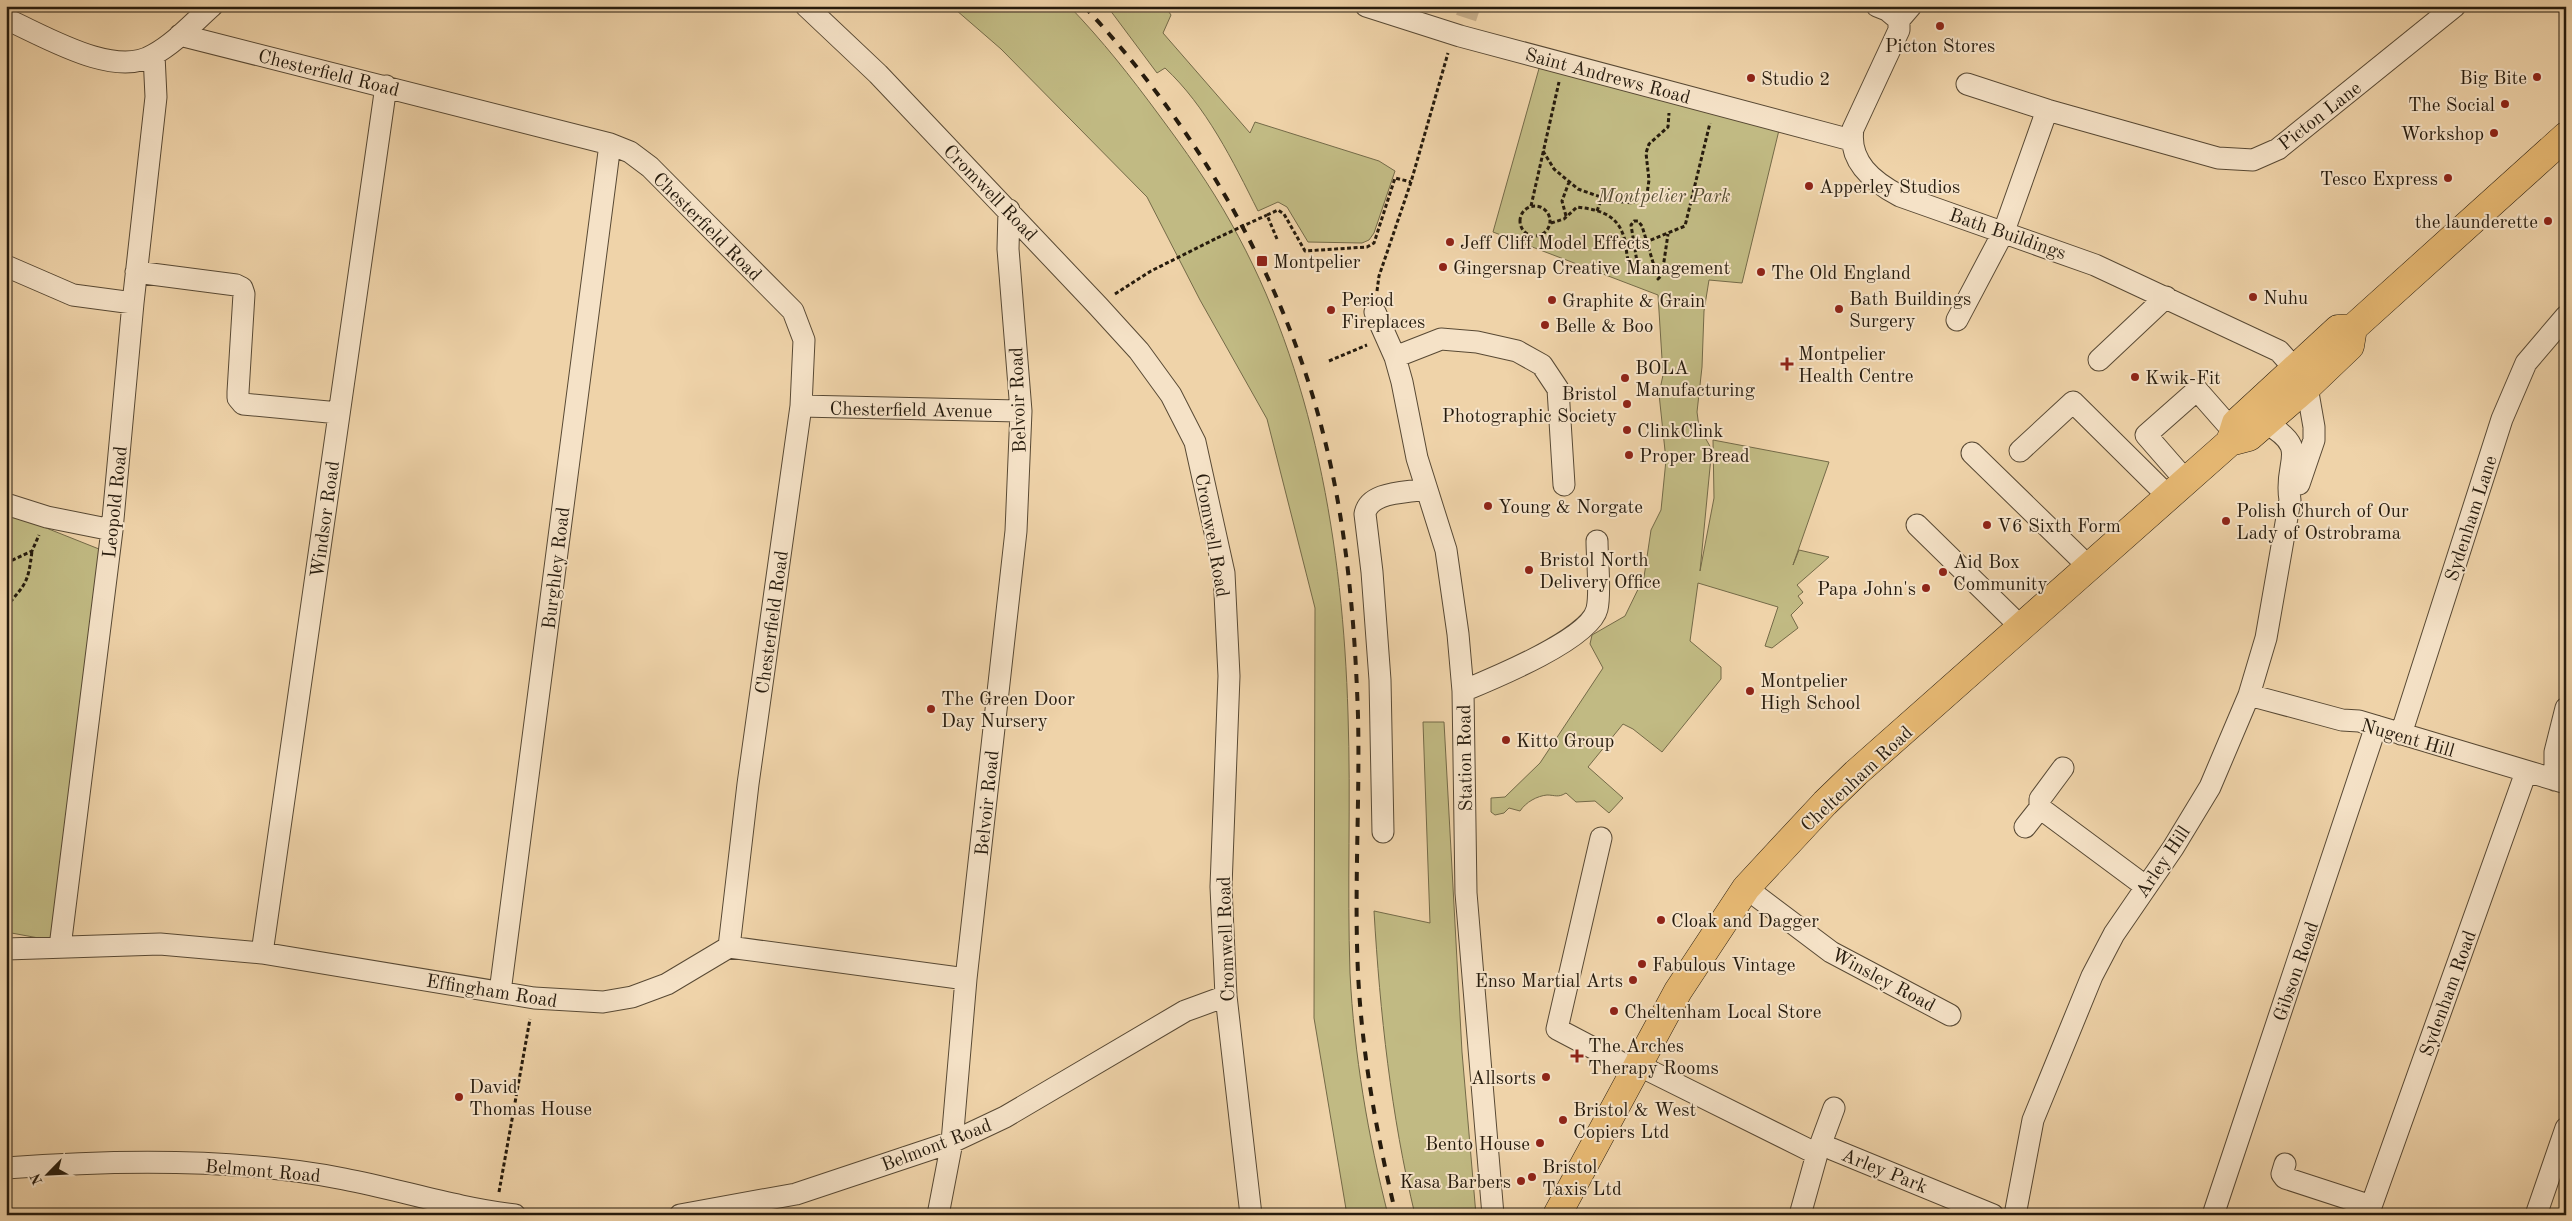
<svg xmlns="http://www.w3.org/2000/svg" width="2572" height="1221" viewBox="0 0 2572 1221" font-family="'Old Standard TT',serif">
<style>
.green{fill:#c1ba83;stroke:#746a48}
.lines{fill:none;stroke-linecap:round;stroke-linejoin:round}
.minor-tunnel{stroke:#c7ae8a;stroke-width:21;stroke-dasharray:21 11;stroke-linecap:butt}
.minor-casing{stroke:#584934;stroke-width:23}
.major-casing{stroke:#261b0d;stroke-width:29}
.path{stroke:#261b0d;stroke-width:3;stroke-dasharray:4 2.5;stroke-linecap:butt}
.minor{stroke:#f5e2c7;stroke-width:21}
.major{stroke:#e8ba74;stroke-width:28}
.rail{stroke:#261b0d;stroke-width:4;stroke-dasharray:9 9;stroke-linecap:butt}
.path-bridge{stroke:#261b0d;stroke-width:3;stroke-dasharray:4 2.5;stroke-linecap:butt}
.poi-dot{fill:#8f2418;stroke:#f5e2c7;stroke-width:2}
.labels{text-anchor:middle;stroke-width:4;stroke-linejoin:round;paint-order:stroke}
.poi-label{font-size:19px;fill:#261b0d;stroke:#f5e2c7;text-anchor:start}
.street-label{font-size:19px;fill:#261b0d;stroke:#f5e2c7}
.park-label{font-size:19px;font-style:italic;fill:#544b30;stroke:#f5e2c7}
</style>
<rect width="100%" height="100%" fill="#efd3a9"/>
<filter id="stains"><feTurbulence type="fractalNoise" baseFrequency=".004" numOctaves="4"/><feColorMatrix values="0 0 0 0 .2 0 0 0 0 .09 0 0 0 0 .02 0 0 0 .5 -.17"/></filter>
<radialGradient id="worn" r=".72"><stop offset=".6" stop-color="#630" stop-opacity="0"/><stop offset="1" stop-color="#630" stop-opacity=".3"/></radialGradient>
<!-- green -->
<path class="green" d="M960,6H1069C1102,40 1131,77 1159,115C1185,150 1210,185 1231,223C1314,370 1343,547 1348,714C1351,800 1347,887 1350,973C1354,1054 1368,1136 1388,1215H1347L1314,1018L1315,608L1267,419L1200,300L1147,197L1001,49L956,10Z
M1107,6H1165L1171,15L1163,33L1250,133L1255,122L1379,161L1395,171L1374,233L1369,240L1362,243L1308,242L1287,207L1278,202L1258,211C1233,161 1206,106 1165,68L1157,73Z
M1540,65L1780,126L1742,283L1709,280L1704,311L1702,367L1697,412L1699,427L1711,448V457L1700,571L1714,498L1713,440L1829,462L1793,565L1799,550L1829,557L1797,585L1803,592L1798,596L1803,603L1791,615L1798,628L1772,648L1765,646L1778,607L1698,583L1690,641L1721,667V679L1662,752L1633,729L1623,724L1588,767L1623,798L1609,813L1595,801L1576,802L1566,793C1558,798 1555,795 1547,795C1537,796 1526,802 1520,811L1509,808L1504,813L1495,815L1491,812V798L1505,797L1540,763L1603,668L1590,644L1592,635L1625,616L1644,577L1651,530L1661,510L1666,460L1659,394L1663,375L1658,295L1493,232Z
M6,512L104,551L55,941L6,932Z
M1423,722H1444L1462,1052L1476,1215H1415C1391,1115 1380,1013 1374,911L1430,923Z"/>
<g class="lines">
<!-- minor-tunnel -->
<path class="minor-tunnel" d="M1466,18L1470,6"/>
<defs>
<path id="minor" d="M806,6L878,74L1098,306L1139,351L1171,395L1195,442L1224,573L1229,676L1221,887L1226,996L1251,1215
M1366,6L1460,36L1851,140
M1877,6L1887,10L1899,20
M1911,6L1899,20V30L1853,129C1848,162 1873,182 1900,196L2095,265L2279,351L2295,369L2307,387L2314,427V440L2299,484
M6,19C43,35 114,79 153,55C175,43 193,23 212,6
M180,35L610,144L630,152L650,167L793,311L804,340L801,406L748,784L729,947
M1967,84L2047,110L2218,158L2253,160L2278,149L2455,6
M6,266L73,295L133,303
M136,272L236,285L242,288L244,294L238,392V398L243,404L339,413
M1375,312L1395,357L1402,382L1417,458L1446,550L1458,634L1463,691L1466,893L1493,1215
M1957,320L2004,231L2047,110
M1395,357L1441,339L1477,342L1517,351L1542,365L1558,389L1564,485
M2099,360L2166,297
M801,406L1021,411
M2020,451L2073,402L2169,497
M1972,453L2089,567
M2187,482L2146,435L2197,390L2233,431
M6,504L47,517L112,530
M1917,525L2020,626
M1463,691C1492,679 1590,639 1597,609C1601,593 1597,559 1597,541
M2249,695L2342,720L2359,721L2566,783
M2401,734L2502,419L2526,363L2566,316
M2555,780V752L2566,708
M2040,808V799L2063,768
M2025,827L2040,808L2145,886
M1383,832L1380,680L1372,572L1365,514C1369,491 1406,493 1425,489
M1601,838L1557,1029L1635,1070
M1746,888L1831,952L1950,1015
M60,947L112,530L133,303L156,97L154,55
M6,949L160,944L262,953L534,998L603,1002L632,997L667,984L729,947L966,979
M262,953L386,86
M500,992L610,144
M1638,1065L1817,1154
M1832,1149L1993,1215
M2285,1164L2282,1174L2285,1178L2371,1206
M6,1168C113,1160 239,1158 344,1179C401,1190 456,1208 515,1215
M680,1215L796,1194L952,1142L1005,1117L1185,1011L1226,996
M938,1215L952,1142L966,979L1016,531L1021,411L1008,249L1009,210
M1800,1215L1817,1154L1834,1108
M2015,1215L2033,1120L2092,976L2114,934L2173,848L2210,787L2249,695L2266,638L2290,500C2283,460 2312,450 2266,423
M2213,1215L2376,726
M2368,1215L2526,772
M2536,1215L2566,1128"/>
<path id="major" d="M2230,442L2236,423L2338,329L2353,328
M1557,1215L1678,991L1746,888L1825,803L1856,773L2230,442L2249,437L2307,387L2350,346L2353,328L2566,136"/>
</defs>
<!-- minor casing -->
<use href="#minor" class="minor-casing"/>
<!-- major casing -->
<use href="#major" class="major-casing"/>
<!-- path -->
<path class="path" d="M1543,151L1554,169L1578,189L1612,201L1633,203L1642,200L1647,194L1649,180L1646,153L1649,144L1668,127L1669,113
M1520 221a15 15 0 1 1 30 0a15 15 0 1 1-30 0Z
M1531,206L1559,82
M1597,211L1602,197
M1566,216L1562,201L1569,182
M1551,223L1564,219L1577,207C1604,210 1622,217 1626,247C1627,256 1628,265 1634,272L1638,268L1631,225L1634,221H1638L1642,226L1658,279L1662,275L1668,234
M1277,239L1267,215L1278,210L1284,214L1305,251L1367,247L1374,243L1395,178L1411,182
M1625,243L1646,242L1685,226L1710,123
M1377,291L1379,276L1411,182L1448,53
M1115,294L1151,271L1217,238
M1329,361L1367,345
M6,563L32,551L39,535
M6,607C26,583 28,584 32,551
M6,917L11,928
M499,1192L530,1019"/>
<!-- minor -->
<use href="#minor" class="minor"/>
<!-- major -->
<use href="#major" class="major"/>
<!-- rail -->
<path class="rail" d="M1084,6C1198,129 1285,277 1325,441C1347,529 1355,624 1358,716C1360,801 1354,888 1358,973C1362,1055 1377,1136 1396,1215"/>
<!-- path-bridge -->
<path class="path-bridge" d="M1217,238L1267,215"/>
</g>
<!-- markers -->
<g class="poi-dot">
<circle cx="1940" cy="26" r="5"/>
<circle cx="2537" cy="77" r="5"/>
<circle cx="1751" cy="78" r="5"/>
<circle cx="2505" cy="104" r="5"/>
<circle cx="2494" cy="133" r="5"/>
<circle cx="2448" cy="178" r="5"/>
<circle cx="1809" cy="186" r="5"/>
<circle cx="2548" cy="221" r="5"/>
<circle cx="1450" cy="242" r="5"/>
<rect x="1256" y="255" width="12" height="12" rx="2.5"/>
<circle cx="1443" cy="267" r="5"/>
<circle cx="1761" cy="272" r="5"/>
<circle cx="2253" cy="297" r="5"/>
<circle cx="1552" cy="300" r="5"/>
<circle cx="1839" cy="309" r="5"/>
<circle cx="1331" cy="310" r="5"/>
<circle cx="1545" cy="325" r="5"/>
<path d="M1784.5 356.5h5v5h5v5h-5v5h-5v-5h-5v-5h5z"/>
<circle cx="2135" cy="377" r="5"/>
<circle cx="1625" cy="378" r="5"/>
<circle cx="1627" cy="404" r="5"/>
<circle cx="1627" cy="430" r="5"/>
<circle cx="1629" cy="455" r="5"/>
<circle cx="1488" cy="506" r="5"/>
<circle cx="2226" cy="521" r="5"/>
<circle cx="1987" cy="525" r="5"/>
<circle cx="1529" cy="570" r="5"/>
<circle cx="1943" cy="572" r="5"/>
<circle cx="1926" cy="588" r="5"/>
<circle cx="1750" cy="691" r="5"/>
<circle cx="931" cy="709" r="5"/>
<circle cx="1506" cy="740" r="5"/>
<circle cx="1661" cy="920" r="5"/>
<circle cx="1642" cy="964" r="5"/>
<circle cx="1633" cy="980" r="5"/>
<circle cx="1614" cy="1011" r="5"/>
<path d="M1574.5 1048.5h5v5h5v5h-5v5h-5v-5h-5v-5h5z"/>
<circle cx="1546" cy="1077" r="5"/>
<circle cx="459" cy="1097" r="5"/>
<circle cx="1563" cy="1120" r="5"/>
<circle cx="1540" cy="1143" r="5"/>
<circle cx="1532" cy="1177" r="5"/>
<circle cx="1521" cy="1181" r="5"/>
</g>
<g class="labels">
<!-- poi labels -->
<g class="poi-label">
<text x="1940" y="52" text-anchor="middle">Picton Stores</text>
<text x="2527" y="84" text-anchor="end">Big Bite</text>
<text x="1761" y="85">Studio 2</text>
<text x="2495" y="111" text-anchor="end">The Social</text>
<text x="2484" y="140" text-anchor="end">Workshop</text>
<text x="2438" y="185" text-anchor="end">Tesco Express</text>
<text x="1819" y="193">Apperley Studios</text>
<text x="2538" y="228" text-anchor="end">the launderette</text>
<text x="1460" y="249">Jeff Cliff Model Effects</text>
<text x="1273" y="268">Montpelier</text>
<text x="1453" y="274">Gingersnap Creative Management</text>
<text x="1771" y="279">The Old England</text>
<text x="2263" y="304">Nuhu</text>
<text x="1849" y="305">Bath Buildings<tspan x="1849" dy="22">Surgery</tspan></text>
<text x="1341" y="306">Period<tspan x="1341" dy="22">Fireplaces</tspan></text>
<text x="1562" y="307">Graphite &amp; Grain</text>
<text x="1555" y="332">Belle &amp; Boo</text>
<text x="1798" y="360">Montpelier<tspan x="1798" dy="22">Health Centre</tspan></text>
<text x="1635" y="374">BOLA<tspan x="1635" dy="22">Manufacturing</tspan></text>
<text x="2145" y="384">Kwik-Fit</text>
<text x="1617" y="400" text-anchor="end">Bristol<tspan x="1617" dy="22">Photographic Society</tspan></text>
<text x="1637" y="437">ClinkClink</text>
<text x="1639" y="462">Proper Bread</text>
<text x="1498" y="513">Young &amp; Norgate</text>
<text x="2236" y="517">Polish Church of Our<tspan x="2236" dy="22">Lady of Ostrobrama</tspan></text>
<text x="1997" y="532">V6 Sixth Form</text>
<text x="1539" y="566">Bristol North<tspan x="1539" dy="22">Delivery Office</tspan></text>
<text x="1953" y="568">Aid Box<tspan x="1953" dy="22">Community</tspan></text>
<text x="1916" y="595" text-anchor="end">Papa John's</text>
<text x="1760" y="687">Montpelier<tspan x="1760" dy="22">High School</tspan></text>
<text x="941" y="705">The Green Door<tspan x="941" dy="22">Day Nursery</tspan></text>
<text x="1516" y="747">Kitto Group</text>
<text x="1671" y="927">Cloak and Dagger</text>
<text x="1652" y="971">Fabulous Vintage</text>
<text x="1623" y="987" text-anchor="end">Enso Martial Arts</text>
<text x="1624" y="1018">Cheltenham Local Store</text>
<text x="1588" y="1052">The Arches<tspan x="1588" dy="22">Therapy Rooms</tspan></text>
<text x="1536" y="1084" text-anchor="end">Allsorts</text>
<text x="469" y="1093">David<tspan x="469" dy="22">Thomas House</tspan></text>
<text x="1573" y="1116">Bristol &amp; West<tspan x="1573" dy="22">Copiers Ltd</tspan></text>
<text x="1530" y="1150" text-anchor="end">Bento House</text>
<text x="1542" y="1173">Bristol<tspan x="1542" dy="22">Taxis Ltd</tspan></text>
<text x="1511" y="1188" text-anchor="end">Kasa Barbers</text>
</g>
<!-- street labels -->
<g class="street-label">
<text transform="translate(329 72) rotate(14)" y="7">Chesterfield Road</text>
<text transform="translate(1608 75) rotate(15)" y="7">Saint Andrews Road</text>
<text transform="translate(2319 115) rotate(-38)" y="7">Picton Lane</text>
<text transform="translate(991 192) rotate(46)" y="7">Cromwell Road</text>
<text transform="translate(708 226) rotate(45)" y="7">Chesterfield Road</text>
<text transform="translate(2008 233) rotate(19)" y="7">Bath Buildings</text>
<text transform="translate(1017 400) rotate(-92)" y="7">Belvoir Road</text>
<text transform="translate(911 409) rotate(1)" y="7">Chesterfield Avenue</text>
<text transform="translate(114 502) rotate(-84)" y="7">Leopold Road</text>
<text transform="translate(2470 518) rotate(-72)" y="7">Sydenham Lane</text>
<text transform="translate(324 519) rotate(-82)" y="7">Windsor Road</text>
<text transform="translate(1213 535) rotate(80)" y="7">Cromwell Road</text>
<text transform="translate(555 568) rotate(-83)" y="7">Burghley Road</text>
<text transform="translate(771 622) rotate(-82)" y="7">Chesterfield Road</text>
<text transform="translate(2408 737) rotate(16)" y="7">Nugent Hill</text>
<text transform="translate(1464 758) rotate(-91)" y="7">Station Road</text>
<text transform="translate(1856 778) rotate(-43)" y="7">Cheltenham Road</text>
<text transform="translate(986 803) rotate(-84)" y="7">Belvoir Road</text>
<text transform="translate(2162 861) rotate(-56)" y="7">Arley Hill</text>
<text transform="translate(1225 939) rotate(-92)" y="7">Cromwell Road</text>
<text transform="translate(2295 971) rotate(-71)" y="7">Gibson Road</text>
<text transform="translate(1884 979) rotate(28)" y="7">Winsley Road</text>
<text transform="translate(492 990) rotate(9)" y="7">Effingham Road</text>
<text transform="translate(2447 993) rotate(-70)" y="7">Sydenham Road</text>
<text transform="translate(936 1144) rotate(-21)" y="7">Belmont Road</text>
<text transform="translate(263 1170) rotate(5)" y="7">Belmont Road</text>
<text transform="translate(1885 1170) rotate(22)" y="7">Arley Park</text>
</g>
<!-- park labels -->
<g class="park-label">
<text x="1664" y="202">Montpelier Park</text>
</g>
</g>
<!-- margin -->
<rect width="2572" height="1221" fill="none" stroke="#efd3a9" stroke-width="25"/>
<rect x="8" y="8" width="2557" height="1206" fill="none" stroke="#261b0d" stroke-width="2.5"/>
<rect x="12" y="12" width="2547" height="1196" fill="none" stroke="#261b0d"/>
<!-- north arrow -->
<g transform="translate(48 1174) rotate(246)" stroke="#f5e2c7" stroke-width="4" paint-order="stroke">
<path d="M0-4L9 19L0 12L-9 19Z" fill="#261b0d"/>
<text y="-8" font-size="14" font-weight="bold" text-anchor="middle" fill="#261b0d">N</text>
</g>
<rect width="100%" height="100%" filter="url(#stains)"/>
<rect width="100%" height="100%" fill="url(#worn)"/>
</svg>
